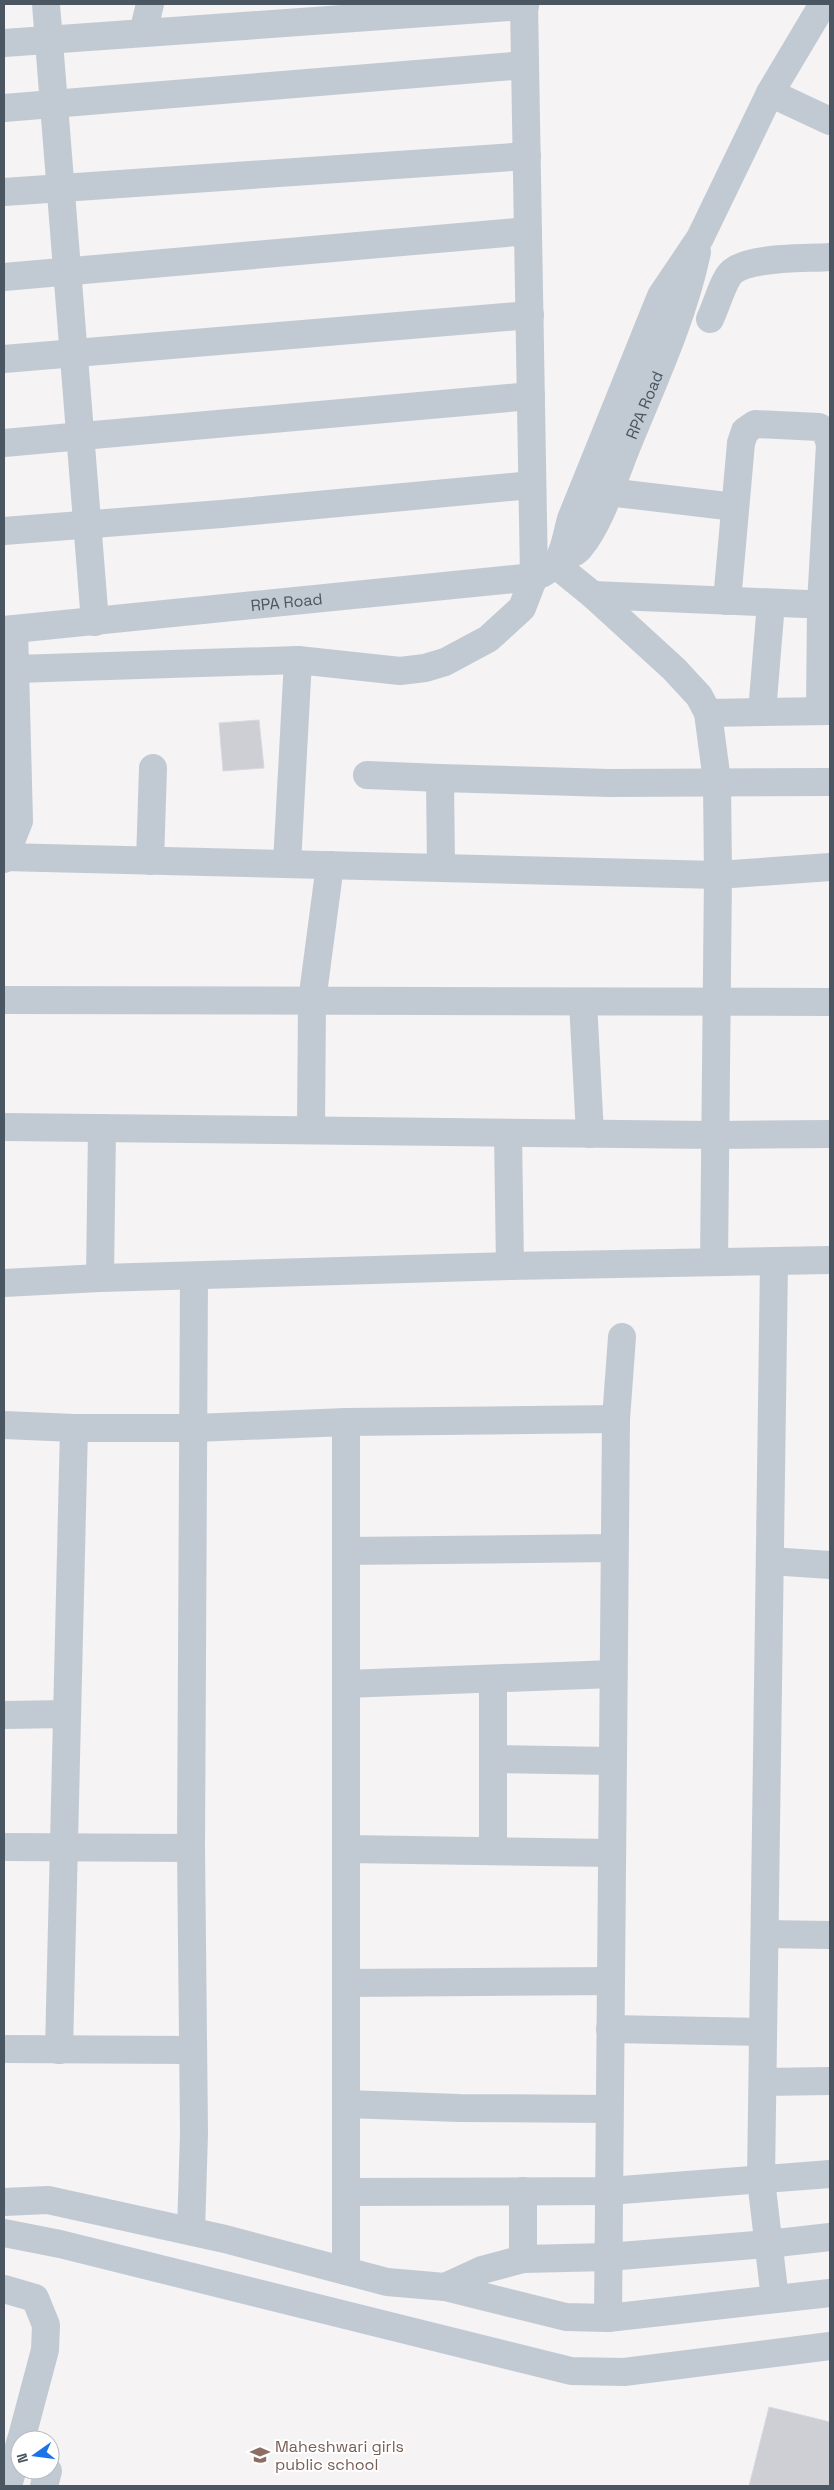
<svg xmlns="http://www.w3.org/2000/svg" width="834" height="2490" viewBox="0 0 834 2490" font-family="'Space Grotesk',sans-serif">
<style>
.building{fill:#cdcfd5;stroke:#d7d9de}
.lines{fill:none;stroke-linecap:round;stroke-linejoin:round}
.minor{stroke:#c1cad2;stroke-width:28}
.labels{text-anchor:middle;stroke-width:4;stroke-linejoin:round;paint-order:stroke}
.street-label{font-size:16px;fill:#4a5661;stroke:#fff}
.education-label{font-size:16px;fill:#785e54;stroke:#fff;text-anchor:start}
</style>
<rect width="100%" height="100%" fill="#f5f3f3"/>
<!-- building -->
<path class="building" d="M259,720L264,768L223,771L219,723Z
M769,2407L830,2422V2486H749Z"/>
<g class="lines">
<!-- minor -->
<g class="minor">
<path d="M46,4L95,622"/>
<path d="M143,33L150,4"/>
<path d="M4,43L525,6"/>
<path d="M770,93L830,121"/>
<path d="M4,108L525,65"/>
<path d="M4,192L527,156"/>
<path d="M4,277L528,231"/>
<path d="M710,319C716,307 723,281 731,273C747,256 807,259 830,257"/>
<path d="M4,359L530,315"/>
<path d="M4,443L531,396"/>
<path d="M608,492L735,507"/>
<path d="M4,531L221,514L532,485"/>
<path id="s1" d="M561,556C570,555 576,553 581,546C601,522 615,475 627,446C653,382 683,319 697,252"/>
<path d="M556,565L593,595L674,669L699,696L708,713L717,781L718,875L714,1262"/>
<path d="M593,595L830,605"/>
<path d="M727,601L741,443L745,431L755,424L819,427L826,432L830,444L821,604L820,711"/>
<path id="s2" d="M4,630L534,577C565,566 563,547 571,519L661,296L700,238L770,93L823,4"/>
<path d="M16,669L298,660L400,671L425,668L445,662L488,639L522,608L534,577L524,4"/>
<path d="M762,712L771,603"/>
<path d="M708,713L830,711"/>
<path d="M367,775L440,778"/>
<path d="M4,857L718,875L830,867"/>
<path d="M4,859L19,821L14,629"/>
<path d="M150,861L153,768"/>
<path d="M287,864L298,660"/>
<path d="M441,868L440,778L609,783L830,782"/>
<path d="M4,1000L830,1002"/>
<path d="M583,1002L590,1134"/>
<path d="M4,1127L714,1135L830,1134"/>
<path d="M311,1130L312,1001L330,865"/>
<path d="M508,1133L510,1266"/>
<path d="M774,1262L761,2180L775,2299"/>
<path d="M100,1278L102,1128"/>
<path d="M4,1283L100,1278L510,1266L830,1260"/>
<path d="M346,1422L616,1419"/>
<path d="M4,1425L74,1428L59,2050"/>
<path d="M74,1428H195L346,1422V2271"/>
<path d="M346,1551L614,1548"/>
<path d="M770,1561L830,1565"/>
<path d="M493,1679V1851"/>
<path d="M346,1684L613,1674"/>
<path d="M4,1715L67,1714"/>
<path d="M493,1759L612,1761"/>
<path d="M4,1847L191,1848"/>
<path d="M346,1849L612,1853"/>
<path d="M765,1934L830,1935"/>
<path d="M346,1983L611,1981"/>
<path d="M610,2029L763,2032"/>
<path d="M4,2049L193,2050"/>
<path d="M763,2082L830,2081"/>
<path d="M346,2104L459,2108L609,2109"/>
<path d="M523,2191V2259"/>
<path d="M346,2192L609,2191L830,2174"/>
<path d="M4,2202L48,2200L225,2239L387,2282L445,2287L566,2317L608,2318L830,2293"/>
<path d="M191,2231L194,2133L191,1848L194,1276"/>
<path d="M4,2233L60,2244L571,2371L624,2372L830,2346"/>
<path d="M445,2287L482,2270L523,2259L608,2257L768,2244L830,2237"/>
<path d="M4,2289L35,2298L46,2325L45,2350L21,2440"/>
<path d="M608,2318L616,1419L622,1337"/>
<path d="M8,2486L20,2443"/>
<path d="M44,2486L48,2471"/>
</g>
</g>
<!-- icons -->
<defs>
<symbol id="school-bare" viewBox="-9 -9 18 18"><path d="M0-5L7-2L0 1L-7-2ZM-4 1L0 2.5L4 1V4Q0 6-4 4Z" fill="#8d6e63" stroke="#fff" stroke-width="2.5" paint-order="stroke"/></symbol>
</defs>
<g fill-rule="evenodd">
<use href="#school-bare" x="246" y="2441" width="28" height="28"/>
</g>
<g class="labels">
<!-- street labels -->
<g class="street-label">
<text dy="6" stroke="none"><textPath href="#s1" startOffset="178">RPA Road</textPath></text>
<text dy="6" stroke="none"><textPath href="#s2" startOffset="284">RPA Road</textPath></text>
</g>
<!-- education labels -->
<g class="education-label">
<text x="275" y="2452">Maheshwari girls<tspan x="275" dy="18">public school</tspan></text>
</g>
</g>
<!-- border -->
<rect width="834" height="2490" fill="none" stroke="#4a5661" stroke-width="10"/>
<!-- north arrow -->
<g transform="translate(35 2455) rotate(256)"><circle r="24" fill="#ffffff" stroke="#b7bbc0"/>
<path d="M0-4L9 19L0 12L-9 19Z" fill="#1a73e8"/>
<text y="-8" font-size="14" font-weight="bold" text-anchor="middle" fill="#4a5661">N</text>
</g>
</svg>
